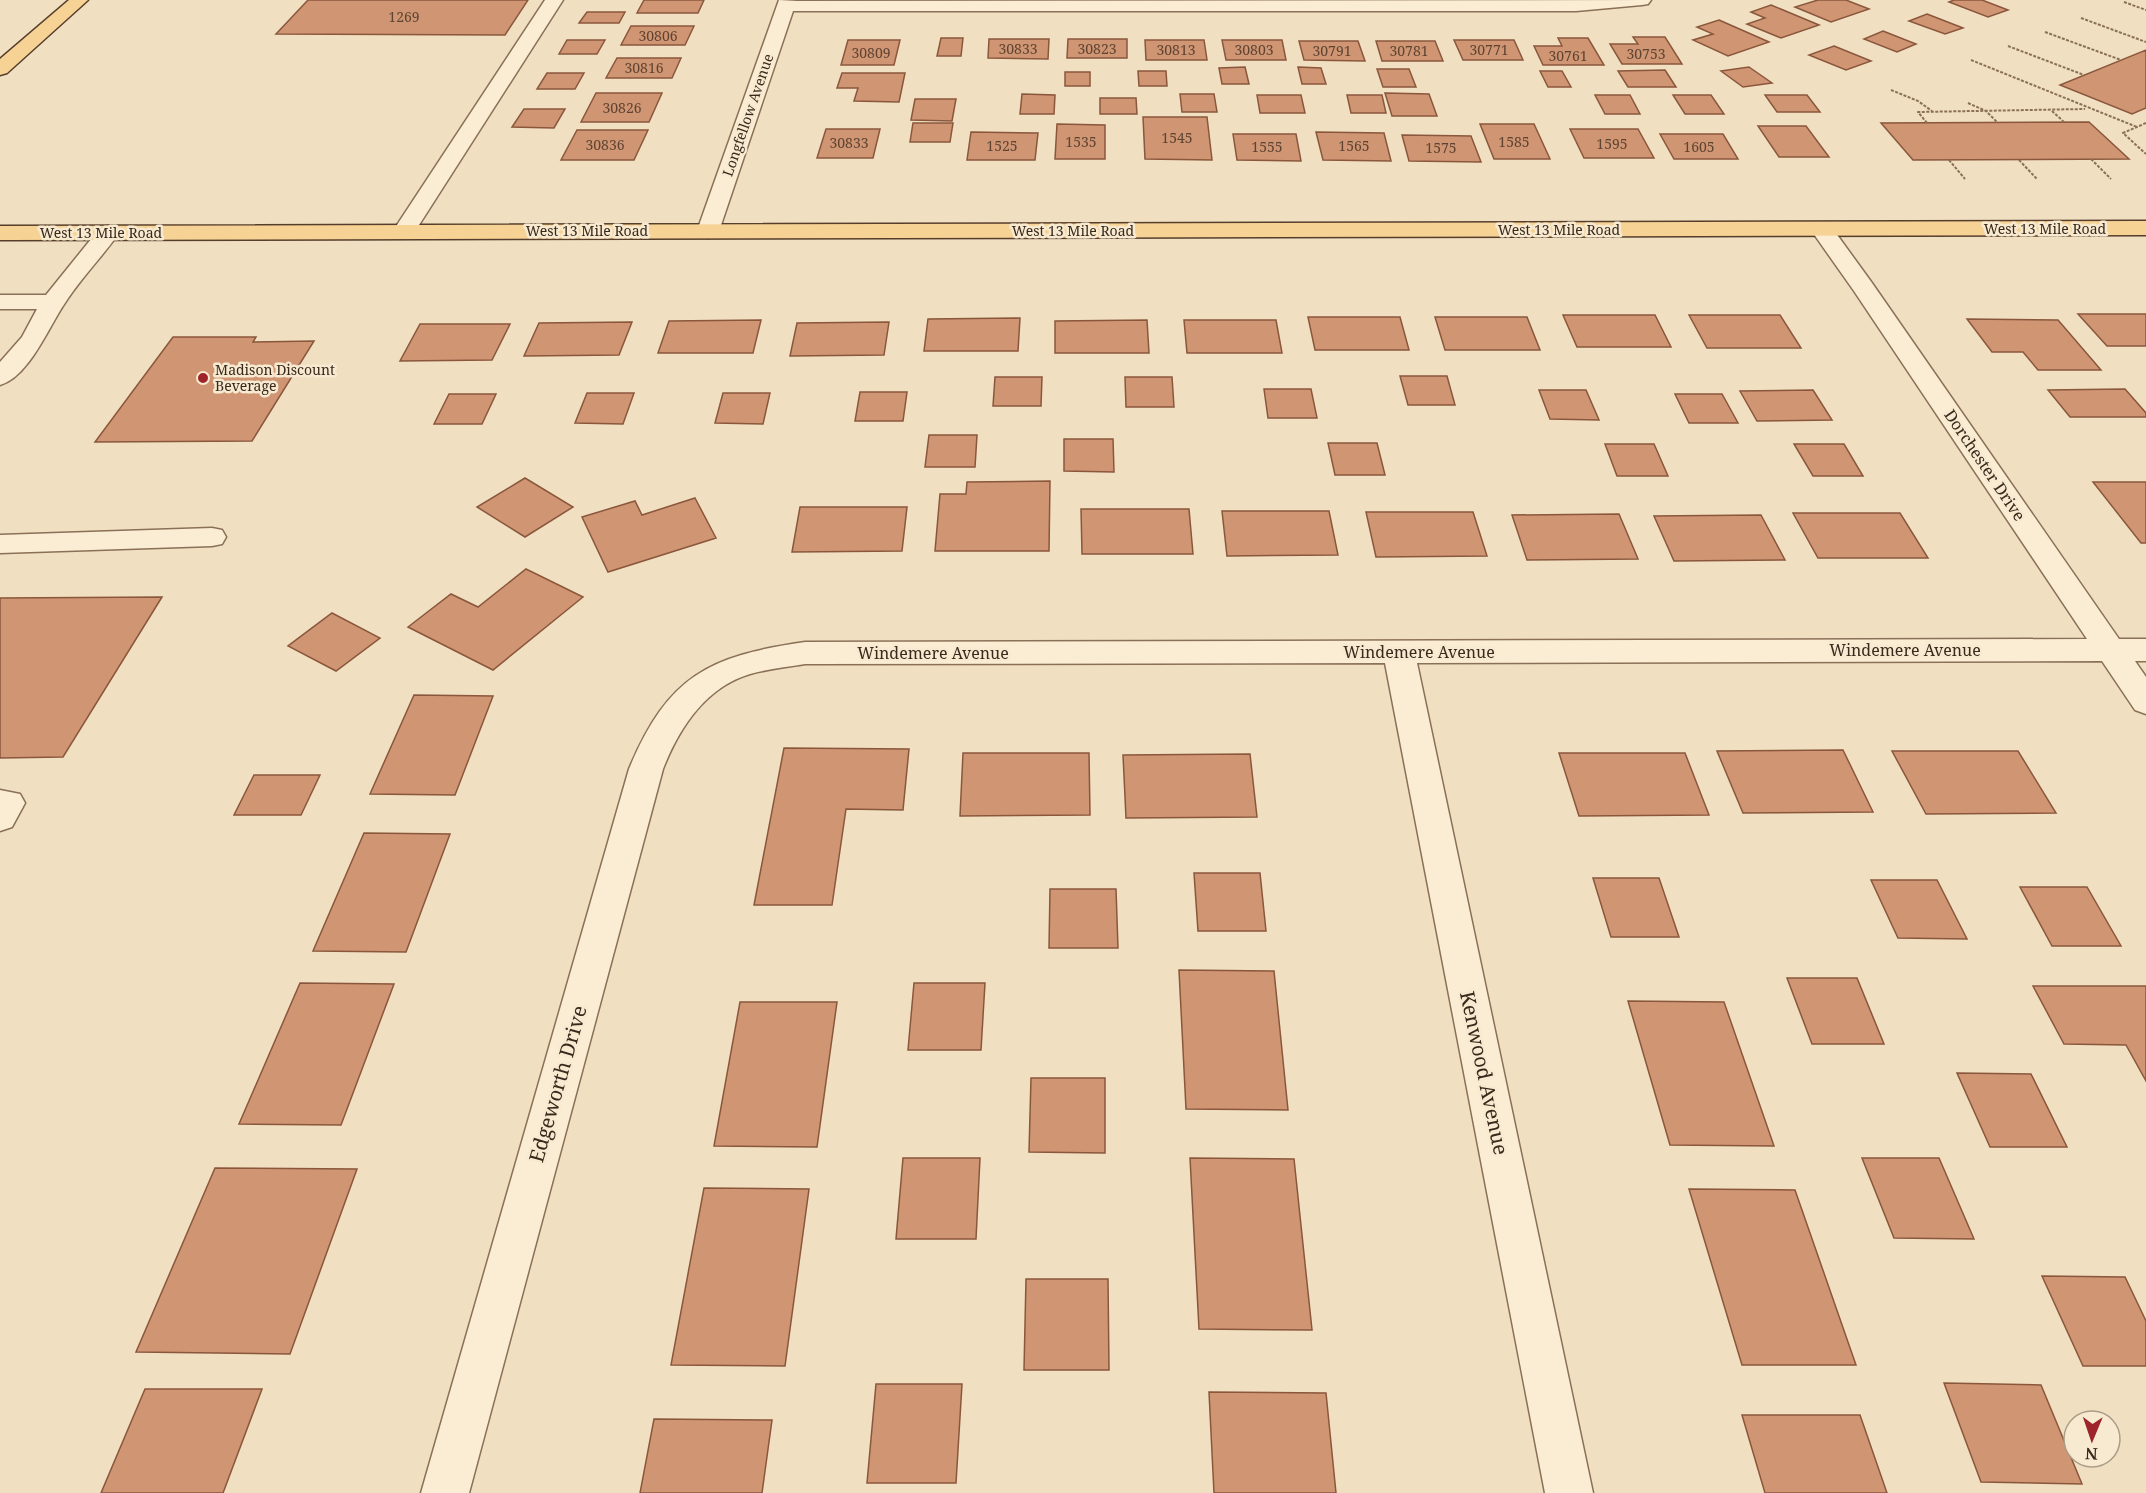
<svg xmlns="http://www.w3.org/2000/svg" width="2146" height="1493" viewBox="0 0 2146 1493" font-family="'Noto Serif',serif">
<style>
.building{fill:#d09674;stroke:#8a573c;stroke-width:1.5}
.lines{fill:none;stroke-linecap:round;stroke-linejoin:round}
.minor-casing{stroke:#8a7057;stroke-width:3}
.major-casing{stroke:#573e2c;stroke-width:3}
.path{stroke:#8a7057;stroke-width:2;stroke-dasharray:3 1.5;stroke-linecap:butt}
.minor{fill:#faedd4;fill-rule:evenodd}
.major{fill:#f6d395;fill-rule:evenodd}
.poi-dot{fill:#9c242a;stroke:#f7ead0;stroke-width:2}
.labels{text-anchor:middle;stroke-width:5;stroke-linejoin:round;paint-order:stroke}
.number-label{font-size:14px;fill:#5f4432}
.far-street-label{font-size:14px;fill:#39291c;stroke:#f7ead0}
.far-poi-label{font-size:14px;fill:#39291c;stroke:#f7ead0;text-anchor:start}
.street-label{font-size:16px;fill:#39291c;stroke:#f7ead0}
.near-street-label{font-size:20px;fill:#39291c;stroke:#f7ead0}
</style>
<rect width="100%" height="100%" fill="#f0dfc0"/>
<!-- building -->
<path class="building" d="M308,0H528L505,35L276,34Z
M644,0H704L698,13H637Z
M1818,0H1846L1869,9L1831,22L1795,7Z
M1954,0H1982L2008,10L1988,17L1949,2Z
M1771,5L1819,25L1781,38L1747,24L1765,18L1751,12Z
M587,12H625L619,23H579Z
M1927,14L1963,28L1945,34L1909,21Z
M1719,20L1769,42L1728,56L1693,40L1713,34L1697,27Z
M631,26H694L685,45H621Z
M1883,31L1916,44L1897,52L1864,39Z
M1633,37H1665L1682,64H1622L1610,44H1638Z
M941,38H963L961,56H937Z
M1558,38H1588L1604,65H1543L1534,46H1562Z
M989,39H1049L1048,59L988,58Z
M1068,39H1127V58H1067Z
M567,40H605L597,54H559Z
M848,40H900L894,65H841Z
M1145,40H1204L1207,60H1146Z
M1222,40H1282L1286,60H1226Z
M1454,40H1514L1523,60H1463Z
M1299,41H1358L1365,61L1304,60Z
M1376,41H1435L1443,61H1382Z
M1834,46L1871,61L1846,70L1809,55Z
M2146,50V108L2132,114L2060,85Z
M617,58H681L672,78H606Z
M1245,67L1249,84H1222L1219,68Z
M1298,67L1321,68L1326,84H1302Z
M1749,67L1772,83L1743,87L1721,71Z
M1377,69H1409L1416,87H1383Z
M1665,70L1676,87H1628L1618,71Z
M1138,71H1166L1167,86H1139Z
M1540,71H1562L1571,87H1548Z
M1065,72H1090V86H1065Z
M547,73H584L575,89H537Z
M842,73H905L899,102L854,101L858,88H837Z
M596,93H662L649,122H581Z
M1385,93L1429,94L1437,116H1392Z
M1022,94L1055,95L1054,114H1020Z
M1180,94H1214L1217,112H1182Z
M1257,95H1301L1305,113H1260Z
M1347,95H1382L1386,113H1351Z
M1595,95H1630L1640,114H1605Z
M1673,95H1711L1724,114H1685Z
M1765,95H1807L1820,112H1777Z
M1100,98H1136L1137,114H1100Z
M915,99H956L952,121L911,120Z
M524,109H565L554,128L512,127Z
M1143,117H1207L1212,160L1145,159Z
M2089,122L2129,159L1913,160L1881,123Z
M913,123H953L950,142H910Z
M1057,124L1105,125V159H1055Z
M1480,124H1534L1550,159H1494Z
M1758,126H1806L1829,157H1779Z
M826,129H880L873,158H817Z
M1570,129H1638L1654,158H1584Z
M577,130H648L634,160H561Z
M971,132L1038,133L1035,160H967Z
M1316,132L1384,133L1391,161L1323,160Z
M1233,134H1296L1301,161L1237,160Z
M1660,134H1723L1738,159H1674Z
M1402,135L1471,136L1481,162L1409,161Z
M2078,314H2146V346H2107Z
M1563,315H1655L1671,347H1577Z
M1689,315H1780L1801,348H1707Z
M1308,317H1400L1409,350H1315Z
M1435,317H1527L1540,350H1445Z
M1020,318L1018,351H924L928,319Z
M1967,319L2058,320L2101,370H2038L2023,352H1992Z
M761,320L753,353H658L669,321Z
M1147,320L1149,353H1055V321Z
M1184,320H1276L1282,353H1187Z
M632,322L619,355L524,356L539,323Z
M889,322L884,355L790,356L797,323Z
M420,324H510L492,360L400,361Z
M173,337H256L253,342L314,341L252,441L95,442Z
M1400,376H1447L1455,405H1408Z
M995,377H1042L1041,406H993Z
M1125,377H1172L1174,407H1126Z
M1264,389H1311L1317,418H1268Z
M2125,389L2146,413V417H2070L2048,390Z
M1539,390H1586L1599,420L1550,419Z
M1813,390L1832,420L1757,421L1740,391Z
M860,392H907L903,421H855Z
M587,393H634L623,424L575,423Z
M723,393H770L763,424L715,423Z
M449,394H496L482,424H434Z
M1675,394H1722L1738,423H1689Z
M929,435H977L975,467H925Z
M1064,439H1113L1114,472L1064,471Z
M1328,443H1377L1385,475H1335Z
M1605,444H1654L1668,476H1617Z
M1794,444H1844L1863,476H1813Z
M525,478L573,507L525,537L477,507Z
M1050,481L1049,551H935L940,494H966L967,482Z
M2093,482H2146V543H2141Z
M695,498L716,538L608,572L582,517L635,501L642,515Z
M800,507H907L902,551L792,552Z
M1081,509H1189L1193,554H1082Z
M1222,511H1329L1338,555L1227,556Z
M1366,512H1473L1487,556L1376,557Z
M1793,513H1900L1928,558H1818Z
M1619,514L1638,559L1527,560L1512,515Z
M1761,515L1785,560L1674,561L1654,516Z
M526,569L583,597L493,670L408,627L451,594L478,607Z
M162,597L63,757L0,758V598Z
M332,613L380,638L336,671L288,646Z
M414,695L493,696L455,795L370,794Z
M784,748L909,749L903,810L846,809L832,905H754Z
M1843,750L1873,812L1743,813L1717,751Z
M1892,751H2018L2056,813L1926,814Z
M963,753H1089L1090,815L960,816Z
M1559,753H1685L1709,815L1579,816Z
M1250,754L1257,817L1126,818L1123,755Z
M254,775H320L301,815H234Z
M364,833L450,834L406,952L313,951Z
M1194,873H1260L1266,931H1198Z
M1593,878H1659L1679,937H1611Z
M1871,880H1937L1967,939L1898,938Z
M2020,887H2087L2121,946H2052Z
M1050,889H1116L1118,948H1049Z
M1179,970L1274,971L1288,1110L1186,1109Z
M1787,978H1857L1884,1044H1812Z
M300,983L394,984L341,1125L239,1124Z
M914,983H985L981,1050H908Z
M2033,986H2146V1081L2126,1045L2064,1044Z
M1628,1001L1724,1002L1774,1146L1670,1145Z
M740,1002H837L817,1147L714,1146Z
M1957,1073L2031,1074L2067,1147H1990Z
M1031,1078H1105V1153L1029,1152Z
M903,1158H980L976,1239H896Z
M1190,1158L1294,1159L1312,1330L1199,1329Z
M1862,1158H1939L1974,1239L1894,1238Z
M215,1168L357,1169L290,1354L136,1352Z
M704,1188L809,1189L785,1366L671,1365Z
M1689,1189L1795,1190L1856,1365H1742Z
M2042,1276L2125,1277L2146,1321V1366H2083Z
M1026,1279H1108L1109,1370H1024Z
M1944,1383L2041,1385L2082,1484L1981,1482Z
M876,1384H962L956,1483H867Z
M145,1389H262L223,1493H101Z
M1209,1392L1326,1393L1336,1493H1214Z
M1742,1415H1860L1887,1493H1765Z
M654,1419L772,1420L762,1493H640Z"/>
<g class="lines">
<defs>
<path id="minor" d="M545,0H563L412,236L404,238L396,236L393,231Z
M779,0L797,1L1651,0L1648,4L1642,5L1576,11H793L719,231L716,236L708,238L700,236L697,231Z
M1822,223L1830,225L1872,283L2119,639H2146V661H2135L2146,677V714L2135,710L2102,661L1417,663L1593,1493H1545L1385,663L805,664C787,667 768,669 750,674C706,687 679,728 663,769L469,1493H421L629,769C668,676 708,656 805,642L2087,639L1854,291L1811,230L1814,225Z
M108,226L116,228L119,233C102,257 81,278 65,303C49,326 29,377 0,385V362L22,337L37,309H0V295H46L100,228Z
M212,528L222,530L226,537L222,544L212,546L0,553V535Z
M0,790L20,794L25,803L12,827L0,831Z"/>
<path id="major" d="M69,0H88L7,73L0,75V59Z
M2146,221V235L0,240V226Z"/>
</defs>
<!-- minor casing -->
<use href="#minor" class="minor-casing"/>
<!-- major casing -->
<use href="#major" class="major-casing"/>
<!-- path -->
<path class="path" d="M2124,2L2146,10
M2081,18L2146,42
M2045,32L2121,60
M2008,46L2084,75
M1971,60L2137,127
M1891,90L1918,101L1932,111
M1968,103L1986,111L1997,122
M2052,111L2064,122
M1927,123L1918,112L2085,109
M2146,123L2123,133L2146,154
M2091,159L2111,179
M1949,160L1965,179
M2019,160L2037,179"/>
<!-- minor -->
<use href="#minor" class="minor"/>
<!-- major -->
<use href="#major" class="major"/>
</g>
<!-- markers -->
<circle class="poi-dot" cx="203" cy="378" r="6"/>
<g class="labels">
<!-- number labels -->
<g class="number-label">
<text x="404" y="22">1269</text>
<text x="658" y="41">30806</text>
<text x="1018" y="54">30833</text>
<text x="1097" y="54">30823</text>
<text x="1176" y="55">30813</text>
<text x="1254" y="55">30803</text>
<text x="1489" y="55">30771</text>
<text x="1332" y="56">30791</text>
<text x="1409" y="56">30781</text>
<text x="871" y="58">30809</text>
<text x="1646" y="59">30753</text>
<text x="1568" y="61">30761</text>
<text x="644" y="73">30816</text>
<text x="622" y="113">30826</text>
<text x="1177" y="143">1545</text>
<text x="1081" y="147">1535</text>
<text x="1514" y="147">1585</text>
<text x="849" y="148">30833</text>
<text x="1612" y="149">1595</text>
<text x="605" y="150">30836</text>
<text x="1002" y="151">1525</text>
<text x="1354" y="151">1565</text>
<text x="1267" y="152">1555</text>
<text x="1699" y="152">1605</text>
<text x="1441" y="153">1575</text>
</g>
<!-- far-street labels -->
<g class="far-street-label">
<text transform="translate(748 115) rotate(-71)" y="5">Longfellow Avenue</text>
<text x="2045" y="234">West 13 Mile Road</text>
<text x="1559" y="235">West 13 Mile Road</text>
<text x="587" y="236">West 13 Mile Road</text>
<text x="1073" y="236">West 13 Mile Road</text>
<text x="101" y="238">West 13 Mile Road</text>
</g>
<!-- far-poi labels -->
<g class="far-poi-label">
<text x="215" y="375">Madison Discount<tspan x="215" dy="16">Beverage</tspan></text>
</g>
<!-- street labels -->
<g class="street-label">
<text transform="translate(1985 465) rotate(56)" y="6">Dorchester Drive</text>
<text x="1905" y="656">Windemere Avenue</text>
<text x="1419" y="658">Windemere Avenue</text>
<text x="933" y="659">Windemere Avenue</text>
</g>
<!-- near-street labels -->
<g class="near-street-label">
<text transform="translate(1484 1073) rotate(78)" y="7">Kenwood Avenue</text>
<text transform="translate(558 1084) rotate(-74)" y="7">Edgeworth Drive</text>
</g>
</g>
<!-- north arrow -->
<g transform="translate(2092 1439) rotate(182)"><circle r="28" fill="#f7ead0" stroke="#ab9d88" stroke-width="1.5"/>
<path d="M0-4.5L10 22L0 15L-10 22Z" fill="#9c242a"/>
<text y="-9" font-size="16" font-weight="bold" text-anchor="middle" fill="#39291c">N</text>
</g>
</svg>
